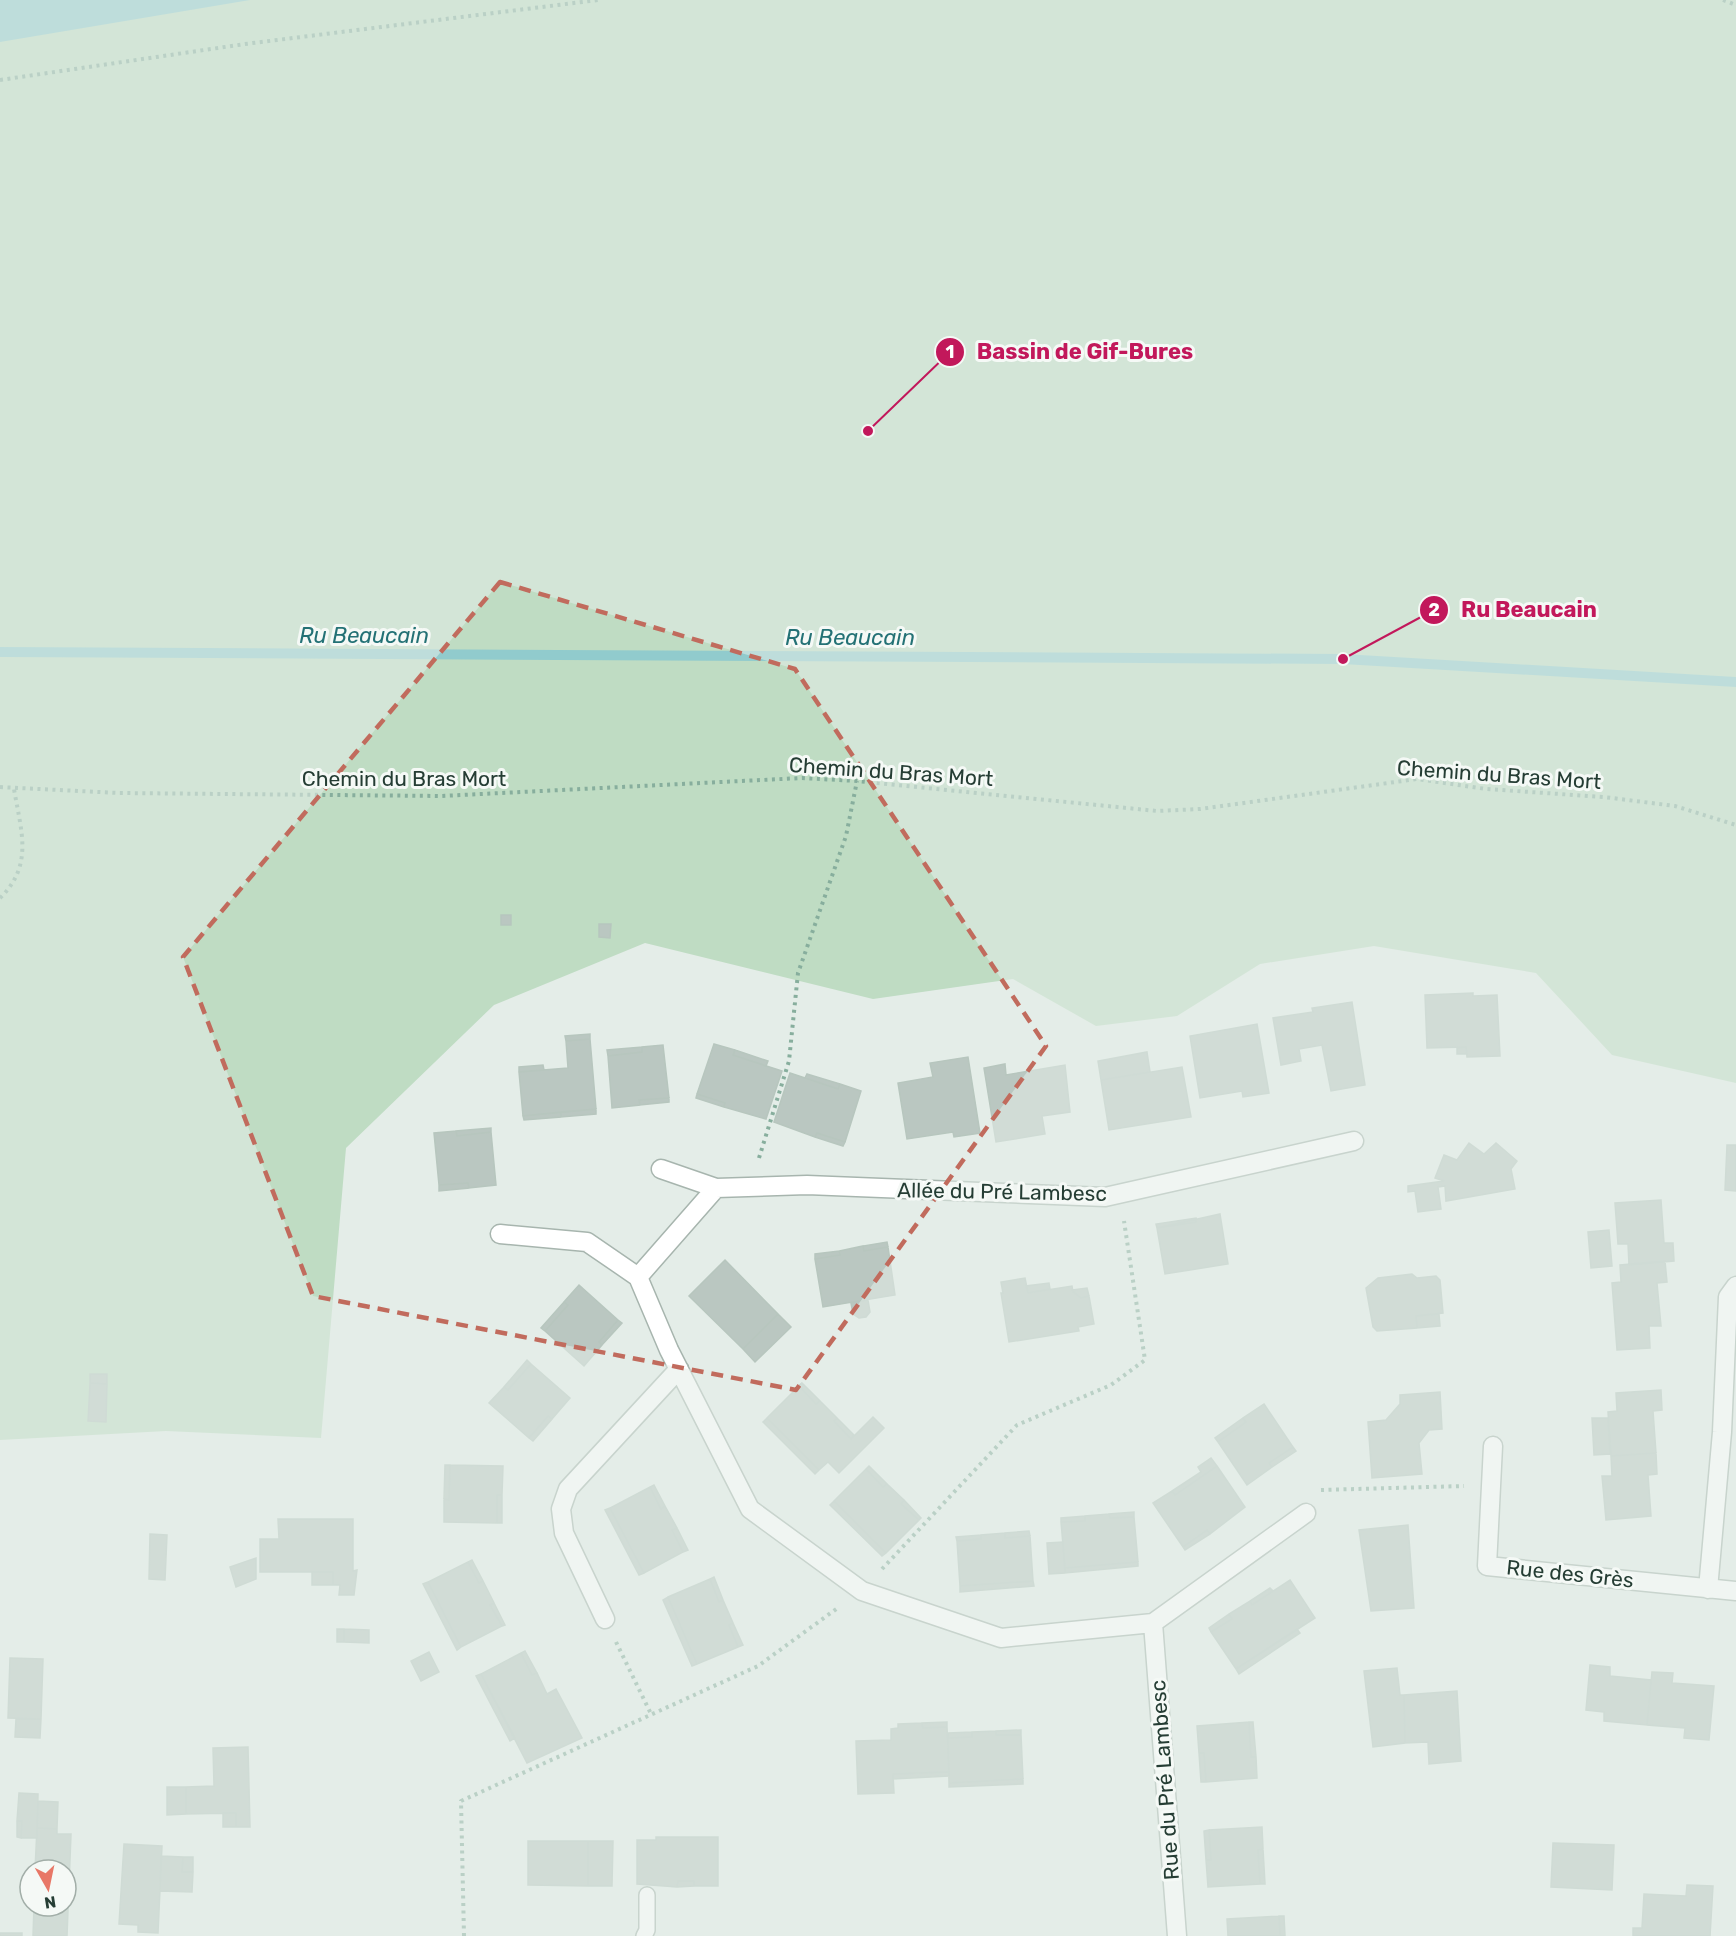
<svg xmlns="http://www.w3.org/2000/svg" width="1736" height="1936" viewBox="0 0 1736 1936" font-family="Rubik,sans-serif">
<style>
.green{fill:#bfdcc3}
.water{fill:#91cbcd}
.lines{fill:none;stroke-linecap:round;stroke-linejoin:round}
.stream{stroke:#91cbcd;stroke-width:10}
.building{fill:#bac7c1;stroke:#b7c6be;stroke-width:1.5}
.service-casing{stroke:#a7b5ae;stroke-width:18}
.minor-casing{stroke:#a7b5ae;stroke-width:21}
.path{stroke:#87ae9d;stroke-width:4;stroke-dasharray:3 4.5;stroke-linecap:butt}
.service{stroke:#fff;stroke-width:15}
.minor{stroke:#fff;stroke-width:18}
.marked{fill:none;stroke:#c16b5d;stroke-width:4.5;stroke-dasharray:12 8;stroke-linejoin:round}
.labels{text-anchor:middle;stroke-width:6;stroke-linejoin:round;paint-order:stroke}
.street-label{font-size:21px;fill:#253d34;stroke:#f5f9f6}
.water-label{font-size:22px;font-style:italic;fill:#237175;stroke:#f5f9f6}
.leader{fill:none;stroke:#c2185b;stroke-width:2}
.callout-dot{fill:#c2185b;stroke:#f5f9f6;stroke-width:2}
.mark-label{font-size:18px;text-anchor:middle;font-weight:bold;fill:#fff}
.callout-label{font-size:22px;text-anchor:middle;font-weight:bold;fill:#c2185b;stroke:#f5f9f6;stroke-width:6;stroke-linejoin:round;paint-order:stroke}
</style>
<rect width="100%" height="100%" fill="#e4ede8"/>
<!-- green -->
<path class="green" d="M0,0H1736V1083L1612,1055L1536,973L1374,946L1260,964L1177,1016L1096,1026L1013,979L873,999L645,943L494,1005L346,1148L321,1438L166,1431L0,1440Z"/>
<!-- water -->
<path class="water" d="M0,0H250L0,42Z"/>
<g class="lines">
<!-- stream -->
<path class="stream" d="M0,652L1343,659L1736,682"/>
</g>
<!-- building -->
<path class="building" d="M501,915H511V925H501Z
M599,924H611L610,938L599,937Z
M1473,993V996L1497,995L1500,1056L1467,1057L1466,1047L1427,1048L1425,995Z
M1352,1002L1365,1085L1331,1091L1322,1045L1299,1049L1301,1061L1281,1065L1273,1018L1313,1012L1312,1008Z
M1257,1024L1269,1093L1243,1097L1242,1091L1200,1098L1190,1036Z
M590,1034V1039L566,1041L565,1036Z
M590,1039L596,1109L523,1116L519,1072L568,1068L566,1041Z
M714,1044L735,1050L733,1055L782,1071L766,1119L724,1107L725,1103L697,1094Z
M663,1045L669,1098L639,1100L640,1105L612,1108L608,1056L642,1052V1047Z
M642,1047V1052L608,1056L607,1050Z
M1466,1047L1467,1054H1457V1048Z
M735,1050L768,1061L766,1066L733,1055Z
M1147,1052L1150,1072L1101,1080L1098,1061Z
M968,1057L980,1133L954,1137L953,1132L907,1139L898,1083L933,1077L930,1063Z
M1005,1064L1006,1075L1065,1065L1070,1112L1042,1116L1045,1134L996,1142L984,1068Z
M543,1065L544,1070L519,1072V1067Z
M1182,1067L1191,1117L1109,1130L1101,1080Z
M790,1073L838,1089L840,1084L861,1091L845,1142L817,1133L815,1137L774,1122Z
M807,1074L840,1084L838,1089L805,1078Z
M697,1094L725,1103L724,1107L696,1098Z
M669,1098V1102L640,1105L639,1100Z
M596,1109V1114L561,1117V1112Z
M561,1112V1117L524,1120L523,1116Z
M491,1128V1132L457,1136L456,1131Z
M456,1131L457,1136L491,1132L496,1185L469,1188L468,1183L439,1185L434,1133Z
M817,1133L845,1142L843,1146L815,1137Z
M1469,1143L1484,1154L1496,1143L1517,1161L1511,1169L1515,1189L1446,1201L1445,1186L1438,1187L1441,1209L1418,1212L1415,1191L1408,1192V1186L1444,1181L1435,1178L1444,1155L1457,1160Z
M1727,1145H1736V1191L1725,1190Z
M468,1183L469,1188L439,1191V1185Z
M1661,1200L1664,1243H1673L1674,1261L1629,1265L1628,1244H1618L1615,1203Z
M1220,1214L1228,1264L1165,1274L1157,1228Z
M1196,1218V1222L1157,1228L1156,1224Z
M1609,1230L1612,1266L1591,1268L1588,1232Z
M887,1242L888,1247L864,1251L863,1246Z
M863,1246L864,1251L888,1247L895,1295L823,1307L815,1259L840,1255L839,1251Z
M839,1251L840,1255L815,1259V1254Z
M725,1260L778,1314L743,1349L689,1296Z
M1665,1261L1667,1282L1657,1283L1661,1326H1649L1650,1348L1617,1350L1612,1283L1621,1282L1620,1265Z
M1412,1274L1417,1278L1436,1276L1440,1280L1443,1313L1416,1316L1417,1328L1377,1331L1373,1327L1366,1288L1378,1278Z
M1025,1278L1028,1293L1072,1286L1073,1292L1081,1298L1089,1296L1094,1324L1078,1327L1079,1331L1009,1342L1001,1293H1003L1001,1282Z
M1049,1283L1050,1289L1028,1293L1026,1286Z
M579,1285L618,1320L599,1342L602,1345L584,1366L545,1331L568,1305L564,1302Z
M1087,1288L1089,1296L1081,1298L1072,1290Z
M868,1300L870,1312L866,1317L859,1318L853,1314L851,1303Z
M564,1302L568,1305L545,1331L541,1328Z
M778,1314L791,1327L755,1362L743,1349Z
M1439,1314L1440,1326L1417,1328L1416,1316Z
M618,1320L622,1323L602,1345L599,1342Z
M527,1360L531,1364L508,1390L504,1387Z
M531,1364L570,1398L552,1419L548,1416L529,1438L489,1403L504,1387L508,1390Z
M90,1374H107V1384L90,1383Z
M90,1383L107,1384L106,1422L88,1421Z
M802,1383L820,1401L816,1404L799,1386Z
M799,1386L816,1404L820,1401L837,1418L834,1421L851,1439L873,1417L884,1428L839,1473L828,1462L819,1470L767,1418Z
M1661,1390L1662,1410L1653,1411L1656,1453L1611,1456L1608,1412L1617,1411L1616,1393Z
M1440,1392L1442,1429L1429,1430L1419,1443L1422,1474L1372,1478L1368,1422L1386,1420L1400,1404V1395Z
M1264,1404L1293,1447L1269,1463L1272,1467L1247,1485L1218,1442L1246,1422L1243,1418Z
M548,1416L552,1419L533,1441L529,1438Z
M767,1418L819,1470L815,1474L763,1422Z
M837,1418L854,1435L851,1439L834,1421Z
M1243,1418L1246,1422L1218,1442L1215,1438Z
M1592,1418H1608L1610,1454L1594,1455Z
M1293,1447L1296,1451L1272,1467L1269,1463Z
M1656,1453L1657,1474L1648,1475L1651,1516L1606,1520L1602,1476H1612L1611,1456Z
M1211,1458L1217,1466L1175,1495L1172,1491L1201,1472L1198,1467Z
M445,1465H450L449,1500L444,1499Z
M450,1465L503,1466L502,1495H497V1523L444,1522V1499L449,1500Z
M869,1466L887,1484L883,1487L866,1469Z
M1217,1466L1245,1507L1210,1534L1207,1530L1183,1547L1153,1503L1172,1491L1175,1495Z
M866,1469L883,1487L887,1484L904,1500L901,1504L919,1520L886,1553L834,1501Z
M654,1485L665,1506L661,1509L650,1487Z
M650,1487L661,1509L665,1506L677,1528L672,1530L683,1552L644,1573L610,1508Z
M497,1495H502V1523H497Z
M904,1500L921,1518L919,1520L901,1504Z
M834,1501L886,1553L882,1556L830,1505Z
M610,1508L644,1573L639,1575L605,1510Z
M1134,1512V1517L1110,1518L1109,1514Z
M1109,1514L1110,1518L1134,1517L1138,1562L1065,1568L1061,1522L1085,1521V1516Z
M1085,1516V1521L1061,1522V1518Z
M278,1519H353V1571L357,1570L354,1595H339L340,1585H333V1572H260V1539H279Z
M1408,1525L1414,1608L1371,1611L1359,1530Z
M677,1528L688,1550L683,1552L672,1530Z
M1207,1530L1210,1534L1185,1550L1183,1547Z
M1029,1531L1030,1536L1005,1538V1533Z
M1005,1533V1538L1030,1536L1033,1581L960,1586L957,1541L981,1539V1535Z
M150,1534L167,1535L165,1580L149,1579Z
M981,1535V1539L957,1541L956,1537Z
M1063,1542L1065,1573L1049,1574L1047,1543Z
M256,1558V1579L236,1587L230,1567Z
M472,1560L483,1581L479,1583L468,1562Z
M468,1562L479,1583L483,1581L494,1603L490,1605L502,1626L461,1647L428,1582Z
M1138,1562V1566L1065,1573V1568Z
M312,1572H333V1585H312Z
M714,1577L723,1600L719,1602L710,1579Z
M710,1579L719,1602L723,1600L733,1623L729,1625L738,1647L697,1664L668,1597Z
M1290,1580L1315,1618L1236,1669L1211,1632L1232,1619L1229,1614L1250,1601L1252,1605Z
M1033,1581L1034,1586L960,1592V1586Z
M428,1582L461,1647L457,1650L423,1584Z
M1270,1588L1273,1591L1252,1605L1250,1601Z
M668,1597L697,1664L692,1666L663,1600Z
M494,1603L505,1625L502,1626L490,1605Z
M1229,1614L1232,1619L1211,1632L1209,1628Z
M733,1623L743,1645L738,1647L729,1625Z
M337,1629H344V1642H337Z
M344,1629L369,1630V1643L344,1642Z
M1297,1629L1300,1633L1239,1674L1236,1669Z
M525,1651L537,1673L532,1675L521,1653Z
M429,1652L439,1672L421,1681L411,1661Z
M521,1653L532,1675L537,1673L547,1694L556,1689L582,1738L527,1763L481,1674Z
M10,1658L43,1659L41,1719L8,1718Z
M1590,1665L1610,1667V1676L1651,1680L1647,1725L1604,1721V1712L1586,1710Z
M1397,1668L1400,1695H1404L1405,1743L1373,1747L1364,1671Z
M1652,1672L1673,1673L1672,1683L1714,1686L1709,1740L1684,1738L1685,1728L1647,1725Z
M481,1674L515,1738L510,1741L476,1676Z
M1457,1691L1461,1761L1429,1764L1428,1742L1405,1743L1404,1695Z
M16,1719H41L40,1738L15,1737Z
M947,1722V1727L923,1728L922,1723Z
M1249,1722L1251,1757H1256L1257,1778L1206,1782L1204,1753H1199L1197,1726Z
M1249,1722H1253L1256,1757H1251Z
M922,1723L923,1728L947,1727L949,1772L893,1774L894,1793L858,1794L856,1741L891,1740V1729L898,1728V1724Z
M1021,1730V1735H996V1731Z
M996,1731V1735H1021L1023,1779L949,1783L948,1738L972,1737V1732Z
M972,1732V1737L948,1738V1733Z
M248,1747L250,1827H236V1813L186,1814V1787L214,1786L213,1748Z
M1199,1753H1204L1206,1782H1201Z
M949,1772V1776L893,1779V1774Z
M1023,1779V1784L949,1787V1783Z
M167,1787H186V1814L167,1815Z
M19,1793L38,1794L37,1838H21L22,1821H17Z
M38,1801L58,1802L57,1829L37,1828Z
M223,1813H236V1827H223Z
M17,1821H22L21,1838L17,1837Z
M1262,1827L1263,1849L1258,1850L1260,1884L1208,1887L1206,1860H1211L1209,1830Z
M37,1828L57,1829V1834H71L67,1936H33L34,1906H66V1870H35Z
M1209,1830L1211,1860H1206L1204,1831Z
M656,1837H718V1886H694V1881H678L677,1887L637,1884V1840H656Z
M528,1841H588V1886L528,1885Z
M588,1841H613L612,1886H588Z
M1553,1843L1614,1845L1612,1890L1551,1887Z
M124,1844L162,1846L158,1933L138,1932V1925L119,1924Z
M1263,1849L1265,1884H1260L1258,1850Z
M161,1856L183,1857L182,1872H193L192,1892L160,1891Z
M183,1857H193V1872H182Z
M678,1881H694V1886L677,1887Z
M1687,1885L1713,1886L1710,1936H1633V1928H1642L1644,1894L1686,1896Z
M1279,1916H1284L1285,1936H1280Z
M1279,1916L1280,1936H1228L1227,1919Z
M0,1933H22V1936H0Z"/>
<g class="lines">
<defs>
<path id="service" d="M644,1936L647,1930V1895"/>
<path id="minor" d="M661,1169L716,1188
M500,1234L587,1242L638,1277
M1493,1446L1487,1566L1736,1591
M1306,1513L1153,1623L1001,1638L862,1591L750,1509L669,1350L638,1277L716,1188L807,1185L1105,1197L1354,1141
M1708,1589L1722,1432L1728,1297L1736,1286
M605,1619L564,1533L561,1509L568,1489L679,1369
M1153,1623L1177,1936"/>
</defs>
<!-- service casing -->
<use href="#service" class="service-casing"/>
<!-- minor casing -->
<use href="#minor" class="minor-casing"/>
<!-- path -->
<path class="path" d="M1723,0L1736,5
M0,80L245,44L598,0
M0,787L118,793L441,796L802,778L857,781L1157,811L1200,809L1417,779L1486,789L1604,797L1675,806L1736,825
M0,898C34,865 21,831 14,789
M759,1158L789,1061L798,973L846,836L857,781
M1321,1490L1464,1486
M882,1569L1017,1425L1111,1385L1145,1360L1124,1221
M616,1642L651,1714
M464,1936L461,1801L758,1666L839,1607"/>
<!-- service -->
<use href="#service" class="service"/>
<!-- minor -->
<use href="#minor" class="minor"/>
</g>
<!-- marked area -->
<path d="M0 0H1736V1936H0ZM500,582L795,669L1046,1046L796,1390L313,1296L183,957Z" fill="#e4ede8" fill-opacity=".55" fill-rule="evenodd"/>
<path class="marked" d="M500,582L795,669L1046,1046L796,1390L313,1296L183,957Z"/>
<g class="labels">
<!-- street labels -->
<g class="street-label">
<text transform="translate(891 772) rotate(4)" y="7">Chemin du Bras Mort</text>
<text transform="translate(1499 775) rotate(4)" y="7">Chemin du Bras Mort</text>
<text x="404" y="786">Chemin du Bras Mort</text>
<text transform="translate(1002 1192) rotate(1)" y="7">Allée du Pré Lambesc</text>
<text transform="translate(1570 1574) rotate(6)" y="7">Rue des Grès</text>
<text transform="translate(1165 1780) rotate(-94)" y="7">Rue du Pré Lambesc</text>
</g>
<!-- water labels -->
<g class="water-label">
<text x="364" y="643">Ru Beaucain</text>
<text x="850" y="645">Ru Beaucain</text>
</g>
</g>
<!-- callouts -->
<path class="leader" d="M868 431L950 352M1343 659L1434 610"/>
<g class="callout-dot">
<circle cx="868" cy="431" r="6"/>
<circle cx="1343" cy="659" r="6"/>
<circle cx="950" cy="352" r="15"/>
<circle cx="1434" cy="610" r="15"/>
</g>
<g class="mark-label">
<text x="950" y="358">1</text>
<text x="1434" y="616">2</text>
</g>
<g class="callout-label">
<text x="1085" y="359">Bassin de Gif-Bures</text>
<text x="1529" y="617">Ru Beaucain</text>
</g>
<!-- north arrow -->
<g transform="translate(48 1888) rotate(171)"><circle r="28" fill="#f5f9f6" stroke="#a2aea8" stroke-width="1.5"/>
<path d="M0-4.5L10 22L0 15L-10 22Z" fill="#e87767"/>
<text y="-9" font-size="16" font-weight="bold" text-anchor="middle" fill="#253d34">N</text>
</g>
</svg>
